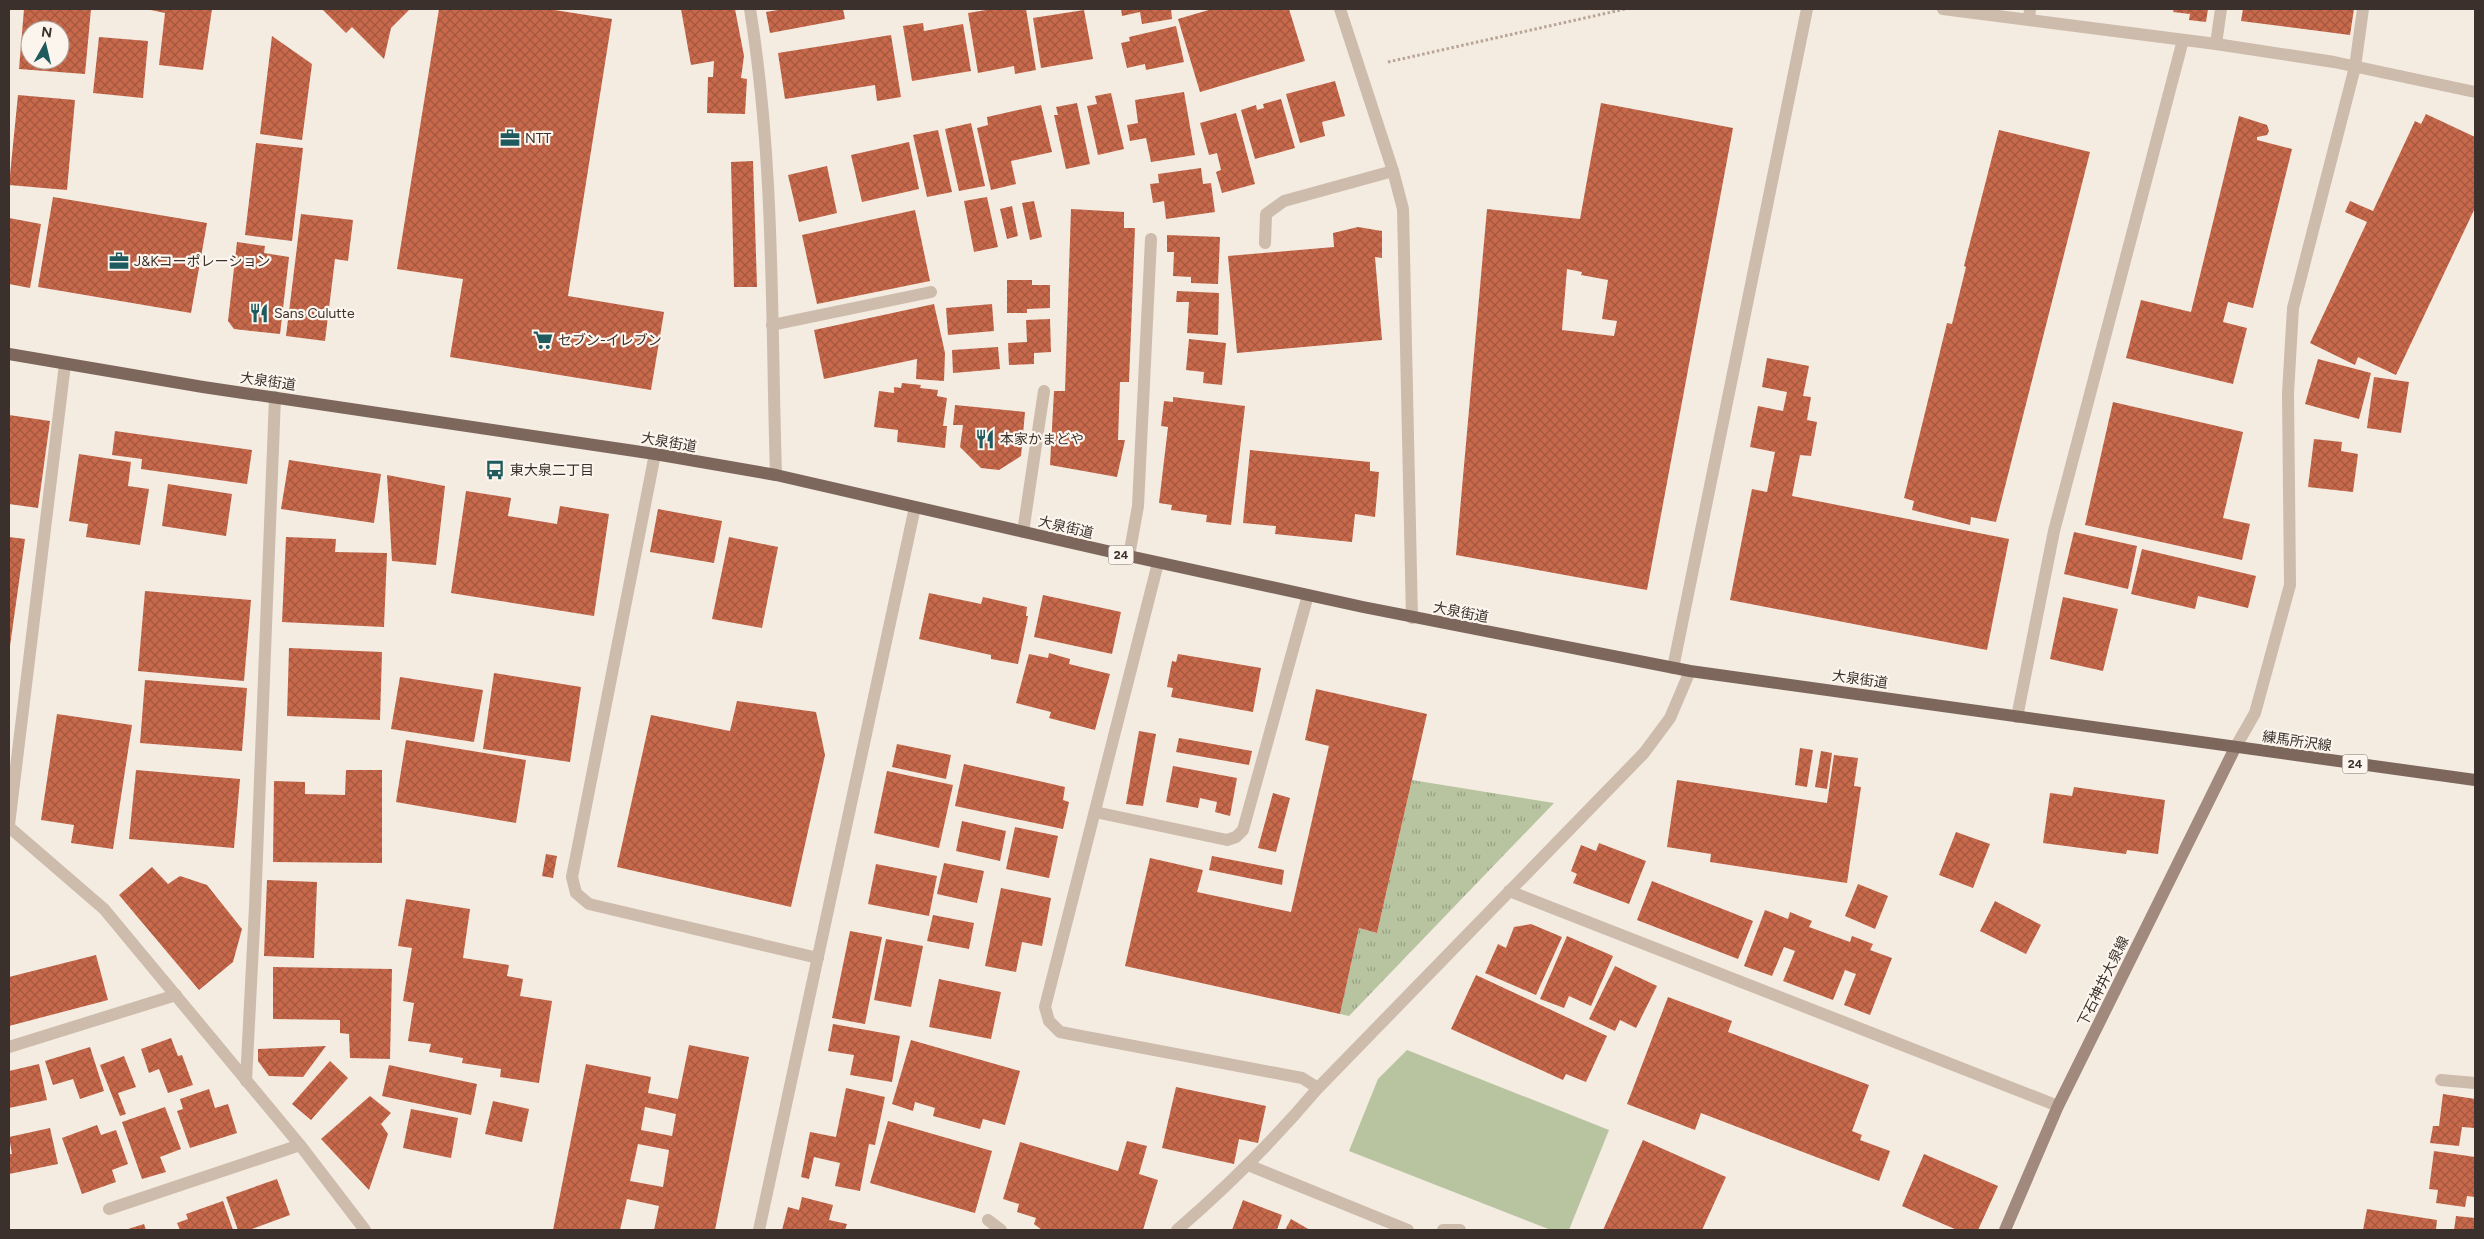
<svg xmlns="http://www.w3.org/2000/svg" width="2484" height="1239" viewBox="0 0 2484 1239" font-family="Figtree,'Noto Sans JP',sans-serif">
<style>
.park{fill:url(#park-tufts)}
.pitch{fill:#b8c4a0}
.building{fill:url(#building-cross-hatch);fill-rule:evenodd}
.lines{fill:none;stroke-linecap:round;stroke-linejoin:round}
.path{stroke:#b9a596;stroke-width:3;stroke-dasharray:2.5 2.5;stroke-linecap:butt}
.service{stroke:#cdbbac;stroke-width:12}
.minor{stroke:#cdbbac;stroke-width:12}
.tertiary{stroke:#cdbbac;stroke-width:12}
.secondary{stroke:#a18a7d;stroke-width:12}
.primary{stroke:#7d675c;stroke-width:12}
.labels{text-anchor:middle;stroke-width:4.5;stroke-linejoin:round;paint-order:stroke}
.shield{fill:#fbf5ee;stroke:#756b66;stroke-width:1}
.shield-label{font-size:12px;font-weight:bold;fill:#3b302b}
.poi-label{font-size:14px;fill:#3b302b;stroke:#fbf5ee;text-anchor:start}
.street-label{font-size:14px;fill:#3b302b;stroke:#fbf5ee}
</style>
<defs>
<pattern id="park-tufts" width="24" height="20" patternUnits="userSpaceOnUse" patternTransform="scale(1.25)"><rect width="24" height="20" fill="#b8c4a0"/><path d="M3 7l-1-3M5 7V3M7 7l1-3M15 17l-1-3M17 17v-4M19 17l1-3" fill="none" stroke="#97a083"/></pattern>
<pattern id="building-cross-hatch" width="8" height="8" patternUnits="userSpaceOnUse" patternTransform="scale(1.25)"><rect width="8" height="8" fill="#c8694b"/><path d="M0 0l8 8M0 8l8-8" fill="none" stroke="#a4573f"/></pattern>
</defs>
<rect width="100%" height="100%" fill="#f4ebe1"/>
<!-- park -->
<path class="park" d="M1412,780L1554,803L1349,1016L1340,1014L1359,928L1377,933Z"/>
<!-- pitch -->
<path class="pitch" d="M1407,1050L1609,1130L1569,1230H1551L1349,1151L1378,1079Z"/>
<!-- building -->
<path class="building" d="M24,9H91L85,74L19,69ZM30,30H60V60H30Z
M146,9H212L203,70L159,65L165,13Z
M322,9H410L391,28L384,59L352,27L346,33Z
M439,9H548L612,19L568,296L664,312L651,390L450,357L463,279L397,269Z
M681,9H735L744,56L741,78L747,79L745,114L707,113L708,77H713L714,61L691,65Z
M784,9H843L845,19L770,33L766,12Z
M992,9H1026L1036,70L1015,74L1014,66L978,73L968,13Z
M1121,9H1171L1172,19L1142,24L1140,12L1122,16Z
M1212,9H1289L1305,61L1200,92L1178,19Z
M2174,9H2208L2206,22L2189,20L2190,14L2173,12Z
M2243,9H2354L2350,35L2241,21Z
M1084,10L1093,59L1041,68L1033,18Z
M923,23L924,31L963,24L971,71L912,81L903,26Z
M1176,26L1184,62L1146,70L1145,64L1127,68L1121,43L1130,41L1129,37Z
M891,35L901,97L877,101L875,85L785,99L778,53Z
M272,36L312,64L302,140L260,134Z
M99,37L148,41L143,98L93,93Z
M1335,81L1345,116L1322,122L1325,136L1300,143L1286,94Z
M1184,92L1195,155L1151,162L1146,138L1130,141L1127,125L1138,123L1135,100Z
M1111,93L1124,149L1098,155L1087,106L1097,104L1095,96Z
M18,95L75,100L67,190L9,185Z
M1281,99L1295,148L1255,159L1241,110L1256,105L1257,110L1264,108L1263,104Z
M1077,103L1090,164L1066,169L1054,115H1058L1056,107Z
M1601,103L1733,128L1647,590L1456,555L1487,209L1580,219ZM1567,269L1582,272L1581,275L1608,280L1602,319L1617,321L1614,336L1562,330Z
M1041,105L1052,152L1011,161L1016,184L991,190L977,128L988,125L987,117Z
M1236,113L1255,184L1222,193L1216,172L1221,170L1217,153L1209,155L1200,123Z
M2426,114L2475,137V208L2396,375L2358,357L2355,365L2310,343L2367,222L2345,212L2350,201L2373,211L2415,121L2421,124Z
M2239,116L2267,125L2269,131L2267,135L2257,137V140L2292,149L2253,308L2228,302L2223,322L2247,328L2233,384L2126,358L2141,300L2191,312Z
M971,123L985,186L959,191L945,129Z
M938,130L952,192L927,197L913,135Z
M1999,130L2090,152L1996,522L1971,517L1970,525L1912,510L1914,501L1904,498L1947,323L1952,324L1966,267L1964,266Z
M909,142L919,189L862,202L851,155Z
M256,143L303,148L292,241L245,235Z
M753,161L757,287H734L731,162Z
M827,166L837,213L799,222L788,175Z
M1201,168L1203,184L1211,183L1215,212L1166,219L1164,201L1153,203L1150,184L1159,183L1158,174Z
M53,197L207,223L191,313L38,287Z
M987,197L998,247L974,252L964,201Z
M1034,201L1042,237L1030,240L1022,203Z
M1012,206L1018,236L1007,239L1000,209Z
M1071,209L1124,212V228H1135L1129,382H1120L1118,440H1125L1117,477L1050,465L1054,391H1065Z
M915,210L930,281L817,304L802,235Z
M301,214L353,220L348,261L335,259L325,341L286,336Z
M9,218L41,224L30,288L9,284Z
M1358,227L1382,231V258L1375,257L1382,340L1237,353L1228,256L1334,247L1333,233Z
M1167,235L1220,237L1218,284L1191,283V277L1173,276L1174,252H1167Z
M237,242L265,246L264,253L289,257L280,334L234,329L228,321Z
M1007,280H1032V285H1050V308L1027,309V313H1007Z
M1177,291L1219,293L1218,335L1187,333L1189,302H1176Z
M934,304L945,353L944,381L916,379L917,359L824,379L814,330Z
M992,304L994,331L948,335L946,308Z
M1050,319L1051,352L1034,353V364L1009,365L1008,343L1027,342L1026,320Z
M1189,339L1226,343L1222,385L1203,383L1204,372L1186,370Z
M998,347L1000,369L953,373L952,350Z
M1767,358L1809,366L1803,396L1811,397L1807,420L1817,422L1811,456L1800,455L1792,496L2009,539L1987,650L1730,600L1752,489L1767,492L1775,452L1750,447L1758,406L1783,411L1787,392L1762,387Z
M2318,359L2371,373L2359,419L2305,404Z
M2374,377L2409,382L2401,433L2367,428Z
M902,383L921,385L920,388L938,390L937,396L947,398L943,426H947L945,448L897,442L898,430L874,427L879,391L894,393V387L901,388Z
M1173,397L1245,406L1231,525L1206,522L1207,515L1171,510L1172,505L1159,503L1168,427L1161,426L1164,401L1173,402Z
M2113,402L2243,432L2223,518L2250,524L2242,560L2085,525Z
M955,405L1025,412L1021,456L999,470L981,468L960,447L963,425H953Z
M9,415L50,421L38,508L9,504Z
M115,431L252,450L247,484L141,469L142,459L112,455Z
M2314,439L2342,442L2341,451L2358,454L2353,492L2308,487Z
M1250,450L1370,462V471L1379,472L1375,517L1355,514L1352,542L1275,534L1276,526L1243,523Z
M79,454L131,462L128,486L149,489L140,545L86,537L88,524L69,521Z
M289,460L381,474L374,523L281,509Z
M387,475L445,486L436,565L392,561Z
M168,484L232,494L226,536L162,526Z
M466,491L511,498L508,516L557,524L560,506L609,514L594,616L451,593Z
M658,509L722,521L714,563L650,552Z
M2074,532L2137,546L2128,589L2064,574Z
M9,537L25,539L10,646H9Z
M286,537L336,539L335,552L387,553L384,627L282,622Z
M729,537L778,547L762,628L712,619Z
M2142,549L2256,576L2248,608L2198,596L2195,609L2131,594Z
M145,591L251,600L244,681L138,671Z
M929,593L981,604L983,597L1027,607L1026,616H1028L1018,664L991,659V655L919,639Z
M1043,595L1121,612L1112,654L1034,637Z
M2063,597L2118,609L2103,671L2050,659Z
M289,648L382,652L380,720L287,716Z
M1049,653L1070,659L1069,664L1110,674L1095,730L1049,718L1051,712L1016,703L1029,654L1048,658Z
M1178,654L1261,668L1253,712L1171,697L1173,688L1167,687L1172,661L1176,662Z
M494,673L581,687L570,762L483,749Z
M400,677L483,690L474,742L391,729Z
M145,680L247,688L242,751L140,743Z
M1316,689L1427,714L1377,933L1359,928L1340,1014L1125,966L1150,858L1203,870L1197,892L1291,912L1329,746L1305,740Z
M737,701L816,712L825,755L791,907L617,867L651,715L730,731Z
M57,714L132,725L113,849L71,843L74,825L41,820Z
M1139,731L1156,734L1143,806L1126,804Z
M1179,738L1252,751L1249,765L1176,752Z
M406,740L526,760L516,823L396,802Z
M897,744L951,755L946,779L892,767Z
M1800,748L1813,750L1807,787L1795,785Z
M1821,751L1832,753L1827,789L1815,787Z
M1834,755L1858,758L1854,786L1861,787L1847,883L1710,862L1711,854L1667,847L1677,780L1827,803Z
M964,764L1065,787L1063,800L1069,802L1063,829L955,806Z
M1173,766L1237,778L1230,816L1215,812L1217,802L1200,798L1198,808L1166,802Z
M136,770L240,779L234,848L129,839Z
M346,770H382V863L273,862L274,781L305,782V794L345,795Z
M887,771L953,785L939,848L874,833Z
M2074,787L2165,800L2158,854L2127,850L2126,854L2043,843L2050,793L2072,796Z
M1273,793L1290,798L1276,852L1258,848Z
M962,821L1006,831L1000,861L956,851Z
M1015,827L1058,836L1049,878L1006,869Z
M1956,832L1990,844L1973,888L1939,875Z
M1599,843L1646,861L1629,904L1573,883L1577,874L1571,871L1581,845L1596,851Z
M546,854L557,856L553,878L542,876Z
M1212,856L1284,870L1282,885L1209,870Z
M944,863L984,871L977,903L937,894Z
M876,864L937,876L929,916L868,904Z
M152,867L168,884L180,876L207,885L242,929L233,962L199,990L119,895Z
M267,880L317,882L314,958L264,956Z
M1652,881L1753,921L1738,959L1637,920Z
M1858,884L1888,896L1875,929L1845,916Z
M1001,888L1051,898L1042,946L1022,942L1016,972L985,966Z
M406,899L470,909L463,958L509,965L507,976L523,979L520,996L552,1001L539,1083L500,1077L501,1069L462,1063L463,1058L429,1052L431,1044L408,1041L414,1003L403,1001L412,948L398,946Z
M1995,901L2041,925L2026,954L1980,931Z
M1765,910L1788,919L1790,912L1812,921L1809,927L1850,942L1852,936L1873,944L1870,950L1892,958L1870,1015L1844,1005L1856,974L1845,970L1833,1000L1783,981L1795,951L1784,947L1772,976L1744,966Z
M933,915L974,923L969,949L927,941Z
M1531,924L1562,937L1536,995L1485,973L1498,944L1506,948L1514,927Z
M850,931L882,937L865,1024L832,1018Z
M1567,936L1613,956L1591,1006L1569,996L1564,1008L1540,999Z
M886,939L923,946L911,1007L874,1000Z
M96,955L108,1000L9,1026V977Z
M1615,966L1657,986L1636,1028L1620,1020L1615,1031L1589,1019Z
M273,967L392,969L390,1059L350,1058L349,1034L340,1033V1020L273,1019Z
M1476,975L1607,1036L1586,1082L1566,1074L1563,1080L1451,1029Z
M939,979L1001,992L991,1039L929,1027Z
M1668,997L1732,1021L1728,1032L1869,1085L1852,1131L1862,1135L1860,1140L1890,1151L1879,1181L1701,1113L1695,1130L1627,1104Z
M833,1024L900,1036L892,1082L850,1075L854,1055L828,1051Z
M171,1038L178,1056L182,1055L193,1085L168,1093L159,1069L149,1073L141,1049Z
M911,1040L1020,1071L1005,1125L983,1119L980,1129L933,1116L935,1108L915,1102L913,1111L892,1104Z
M689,1045L749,1057L715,1230H654L659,1206L627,1199L620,1230H553L586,1064L651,1077L648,1093L678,1099ZM645,1107L676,1114L672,1136L641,1130ZM638,1144L669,1150L663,1187L630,1181Z
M326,1046L303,1077L269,1076L258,1061V1049Z
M90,1047L104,1091L80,1099L73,1079L53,1085L45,1061Z
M124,1056L136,1087L118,1093L126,1114L120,1116L100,1065Z
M330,1061L348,1078L311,1120L292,1104Z
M39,1064L47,1100L9,1108V1071Z
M389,1065L477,1084L471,1115L382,1096Z
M1176,1087L1266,1106L1258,1143L1239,1139L1234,1164L1162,1148Z
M846,1088L885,1097L875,1145L869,1144L860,1191L835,1186L840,1163L814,1157L809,1179L801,1177L810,1132L836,1137Z
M209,1089L215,1108L228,1104L237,1133L190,1148L177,1111L183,1109L180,1099Z
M2443,1094L2475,1099V1128L2462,1127L2459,1146L2430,1143L2433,1126H2439Z
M370,1096L391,1113L381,1124L388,1134L369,1190L321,1139Z
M493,1101L529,1109L522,1142L485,1134Z
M165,1107L181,1149L160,1157L166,1172L142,1179L122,1122Z
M411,1109L458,1118L451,1158L403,1148Z
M888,1121L992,1151L975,1213L870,1183Z
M97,1125L101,1135L116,1130L128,1164L112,1170L116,1182L82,1194L62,1138Z
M50,1128L58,1164L9,1174V1154H12L9,1137Z
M1643,1140L1726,1177L1702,1230H1603Z
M1127,1141L1147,1146L1139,1174L1158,1180L1143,1230H1042L1034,1224L1036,1218L1017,1212L1019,1204L1003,1199L1020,1142L1118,1171Z
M2434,1151L2475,1157V1197L2467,1196L2465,1207L2436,1203L2438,1190L2429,1189Z
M1924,1154L1998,1186L1978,1230H1957L1902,1206Z
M277,1179L290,1215L249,1230H238L226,1197Z
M802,1197L833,1205L829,1220L847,1224L845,1230H782L788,1207L799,1210Z
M1243,1200L1282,1215L1277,1230H1232Z
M223,1201L233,1230H180L177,1223L188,1219L186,1214Z
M2367,1209L2437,1220L2436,1230H2363Z
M2456,1216L2475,1218V1230H2454Z
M1291,1219L1310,1230H1285Z
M144,1224L146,1230H125Z"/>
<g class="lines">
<!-- path -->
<path class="path" d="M1388,62L1625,9"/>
<!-- service -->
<path class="service" d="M2029,20L2030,9
M2216,44L2221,9
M1265,243L1266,214L1284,201L1393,171
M772,325L931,292
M1023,532L1044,391
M1129,556L1138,506L1151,239
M1095,812L1227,840L1236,837L1243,830L1308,595
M2441,1080L2475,1083
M1248,1165L1408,1230
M109,1209L300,1145
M988,1220L1001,1230
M1443,1230H1460"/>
<!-- minor -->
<path class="minor" d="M750,9C775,163 771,320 776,475
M1340,9L1393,171L1403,209L1412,618
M1943,9L2216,44L2334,62L2475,92
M655,454L572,877L576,893L589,904L818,958
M1158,563L1045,1007L1049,1021L1060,1032L1302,1078L1318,1088
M1673,668L1807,9
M2017,717L2054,531L2183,40
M2235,748L2255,713L2290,585L2288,393L2293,308L2355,67L2363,9
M9,825L65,364
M1509,891L2058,1106
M9,1047L176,995
M246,1081L255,907L275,397
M759,1230L915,507
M1177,1230C1228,1186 1275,1139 1318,1088L1644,753L1670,718L1690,671"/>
<!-- tertiary -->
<path class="tertiary" d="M9,827L104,909L300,1145L365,1230"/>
<!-- secondary -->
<path class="secondary" d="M2005,1230L2058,1106L2235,748"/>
<!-- primary -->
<path class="primary" d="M9,354L203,387L655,454L776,475L1129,556L1363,607L1690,671L2475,780"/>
</g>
<!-- icons -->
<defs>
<symbol id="office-bare" viewBox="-9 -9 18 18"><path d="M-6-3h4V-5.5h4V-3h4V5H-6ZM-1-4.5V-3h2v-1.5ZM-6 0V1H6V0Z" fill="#1f5a5e" stroke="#fbf5ee" stroke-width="2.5" paint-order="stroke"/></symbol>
<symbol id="restaurant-bare" viewBox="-9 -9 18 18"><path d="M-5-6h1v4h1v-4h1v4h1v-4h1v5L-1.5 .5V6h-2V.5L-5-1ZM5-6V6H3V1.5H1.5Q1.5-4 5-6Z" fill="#1f5a5e" stroke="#fbf5ee" stroke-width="2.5" paint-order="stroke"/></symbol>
<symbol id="supermarket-bare" viewBox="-9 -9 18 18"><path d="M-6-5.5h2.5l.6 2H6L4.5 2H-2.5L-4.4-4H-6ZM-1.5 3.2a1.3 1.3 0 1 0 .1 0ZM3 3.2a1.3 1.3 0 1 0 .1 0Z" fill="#1f5a5e" stroke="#fbf5ee" stroke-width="2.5" paint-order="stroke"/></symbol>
<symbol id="bus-bare" viewBox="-9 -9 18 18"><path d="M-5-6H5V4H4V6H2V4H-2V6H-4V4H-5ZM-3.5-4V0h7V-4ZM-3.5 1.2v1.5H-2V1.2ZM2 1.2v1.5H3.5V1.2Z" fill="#1f5a5e" stroke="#fbf5ee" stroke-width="2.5" paint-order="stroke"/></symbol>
</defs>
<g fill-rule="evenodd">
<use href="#office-bare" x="496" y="124" width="28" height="28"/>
<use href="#office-bare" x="105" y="247" width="28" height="28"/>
<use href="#restaurant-bare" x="245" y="299" width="28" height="28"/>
<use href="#supermarket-bare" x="529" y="326" width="28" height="28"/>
<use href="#restaurant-bare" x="971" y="425" width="28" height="28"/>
<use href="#bus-bare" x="481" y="456" width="28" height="28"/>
</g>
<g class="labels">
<!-- shield labels -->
<g class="shield">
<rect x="1108.5" y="545.5" width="25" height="19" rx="4"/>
<rect x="2342.5" y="754.5" width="25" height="19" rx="4"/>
</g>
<g class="shield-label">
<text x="1121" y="559">24</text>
<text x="2355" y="768">24</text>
</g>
<!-- poi labels -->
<g class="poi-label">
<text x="525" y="143">NTT</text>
<text x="134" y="266">J&amp;Kコーポレーション</text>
<text x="274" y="318">Sans Culutte</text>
<text x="558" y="345">セブン-イレブン</text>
<text x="1000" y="444">本家かまどや</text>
<text x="510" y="475">東大泉二丁目</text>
</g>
<!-- street labels -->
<g class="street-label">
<text transform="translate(268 381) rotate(8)" y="5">大泉街道</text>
<text transform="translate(669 442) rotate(10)" y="5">大泉街道</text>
<text transform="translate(1066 527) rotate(13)" y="5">大泉街道</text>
<text transform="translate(1461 612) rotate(11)" y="5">大泉街道</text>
<text transform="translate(1860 679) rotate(8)" y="5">大泉街道</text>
<text transform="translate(2297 741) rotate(8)" y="5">練馬所沢線</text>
<text transform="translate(2103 981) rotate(-64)" y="5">下石神井大泉線</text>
</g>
</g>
<!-- border -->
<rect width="2484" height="1239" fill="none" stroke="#3b302b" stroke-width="20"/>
<!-- north arrow -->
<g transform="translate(45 45) rotate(8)"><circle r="24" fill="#fbf5ee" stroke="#aea6a0"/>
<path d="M0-4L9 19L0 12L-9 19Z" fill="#1f5a5e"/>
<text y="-8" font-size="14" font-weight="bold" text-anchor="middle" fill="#3b302b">N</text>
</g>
</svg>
